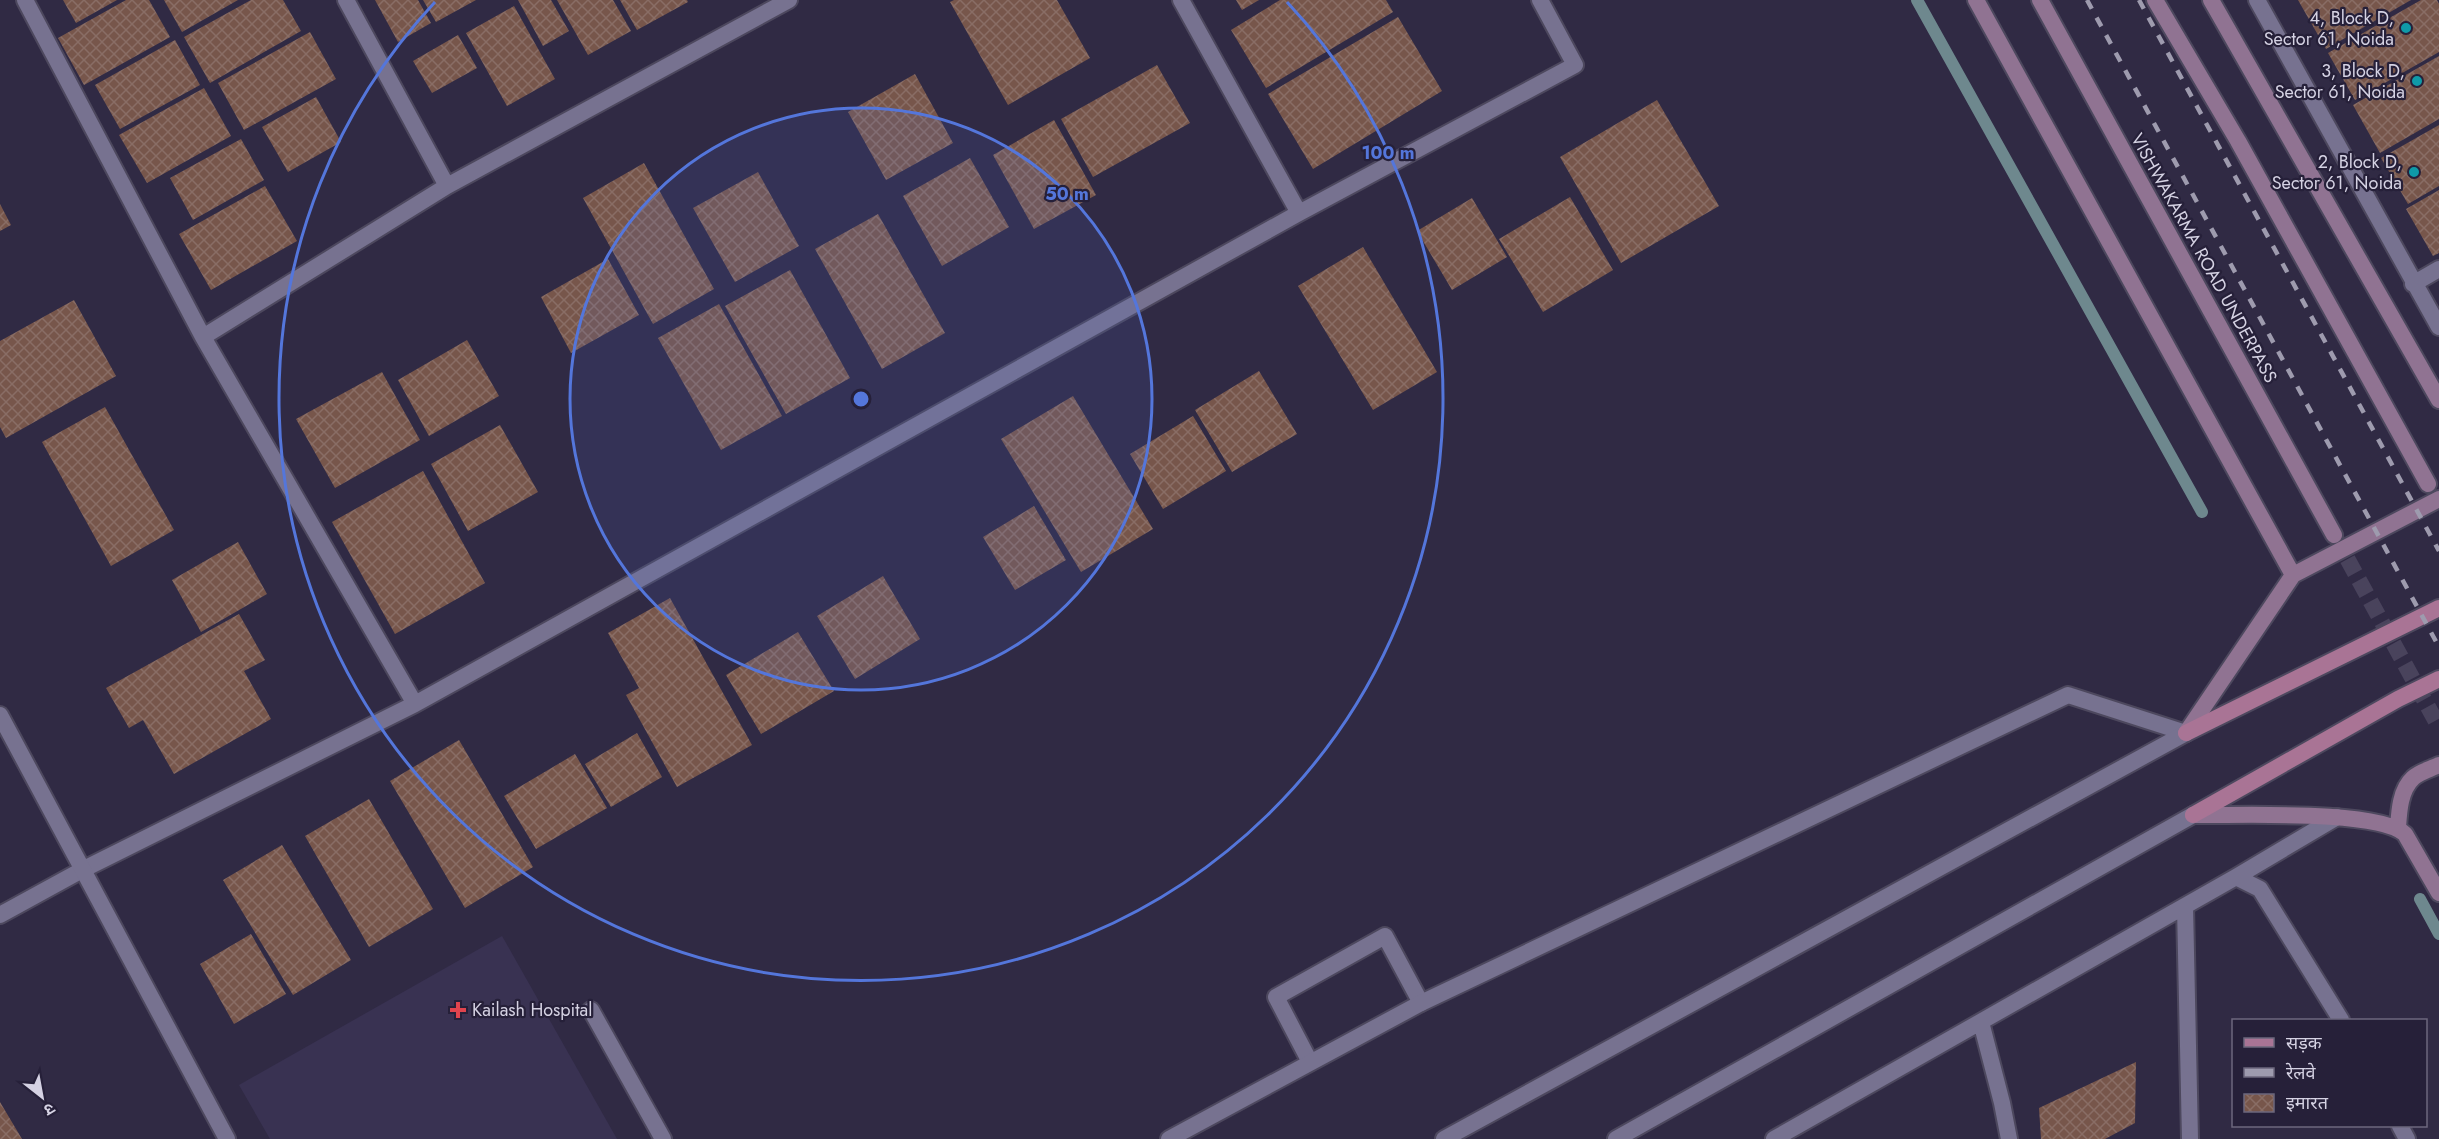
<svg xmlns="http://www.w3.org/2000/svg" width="2439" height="1139" viewBox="0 0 2439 1139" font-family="Jost,'Noto Sans Devanagari',sans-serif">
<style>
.built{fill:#393252}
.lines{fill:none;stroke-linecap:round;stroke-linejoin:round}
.stream{stroke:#6e888e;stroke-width:12}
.building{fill:url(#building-cross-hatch)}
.secondary-tunnel{stroke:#49435c;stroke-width:16;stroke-dasharray:16 8;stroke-linecap:butt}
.service-casing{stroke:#4d485e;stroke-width:20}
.minor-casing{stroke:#4d485e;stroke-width:20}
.tertiary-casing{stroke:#4d485e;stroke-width:20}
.secondary-casing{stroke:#4d485e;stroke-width:20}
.primary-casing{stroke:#4d485e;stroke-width:20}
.service{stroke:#777290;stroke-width:16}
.minor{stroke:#777290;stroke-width:16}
.tertiary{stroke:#777290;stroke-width:16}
.secondary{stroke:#907392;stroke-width:16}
.primary{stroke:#a97495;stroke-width:16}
.rail{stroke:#9e9bae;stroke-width:4.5;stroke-dasharray:10 10;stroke-linecap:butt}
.ring{fill:none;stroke:#5476db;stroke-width:3}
.culture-dot{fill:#0f9aa8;stroke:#262039;stroke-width:2}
.health-dot{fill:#e0444e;stroke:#262039;stroke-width:2}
.labels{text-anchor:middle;stroke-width:4.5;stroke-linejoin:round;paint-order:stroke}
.poi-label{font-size:18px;fill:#d5d2e3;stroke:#262039;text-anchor:end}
.street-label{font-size:18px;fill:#d5d2e3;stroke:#262039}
.centre{fill:#5476db;stroke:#262039;stroke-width:3}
.ring-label{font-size:18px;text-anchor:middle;font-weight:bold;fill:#5476db;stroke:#262039;stroke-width:4.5;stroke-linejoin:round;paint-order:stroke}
</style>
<defs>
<pattern id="building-cross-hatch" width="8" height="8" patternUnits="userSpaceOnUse" patternTransform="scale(1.5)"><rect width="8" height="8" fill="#77564b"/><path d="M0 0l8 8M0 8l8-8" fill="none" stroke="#896d65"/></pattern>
</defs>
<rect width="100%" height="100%" fill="#302a44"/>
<!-- built -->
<path class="built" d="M502,936L617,1139H270L239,1085Z"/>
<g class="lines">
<!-- stream -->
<path class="stream" d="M1917,0L2202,512
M2420,899L2439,934"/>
</g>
<!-- building -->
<path class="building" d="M63,0H117L76,23Z
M126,0H149L170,37L84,85L58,38Z
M164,0H238L182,32Z
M251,0H283L301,31L210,83L184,37Z
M375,0H418L431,23L398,42Z
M423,0H476L436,22Z
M518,0H551L569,31L543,46Z
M557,0H613L631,31L588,55Z
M620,0H687L688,2L637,30Z
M954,0H1057L1090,58L1008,105L950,2Z
M1236,0H1259L1242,10Z
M1280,0H1386L1393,12L1266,88L1231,30Z
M2298,0H2411L2326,49Z
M2421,0H2437L2439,4V52L2355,100L2328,53Z
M514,6L555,79L507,106L466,33Z
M1398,17L1442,91L1313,169L1268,94Z
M310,32L336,79L244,130L218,83Z
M458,35L477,68L432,93L413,61Z
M175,40L200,85L120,129L95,85Z
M2439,56V119L2380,153L2353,105Z
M1157,65L1190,123L1093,177L1061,119Z
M915,74L953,143L886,180L848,112Z
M204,88L231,136L147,183L119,135Z
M316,97L341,142L288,172L262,127Z
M1657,100L1719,206L1621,263L1560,157Z
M1054,120L1096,195L1034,229L993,155Z
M2439,125V186L2408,204L2381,158Z
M241,139L264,180L193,220L170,178Z
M970,158L1009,227L942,266L903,196Z
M644,163L714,289L653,324L583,198Z
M758,172L799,246L735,282L693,208Z
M265,186L297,241L211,290L179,234Z
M2439,190V253L2433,256L2406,209Z
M1570,197L1613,270L1543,312L1499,239Z
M1472,198L1507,257L1452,290L1417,231Z
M0,204L11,225L0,231Z
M878,214L945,333L882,369L815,249Z
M1363,247L1437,372L1373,410L1298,286Z
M608,259L639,315L571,353L541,297Z
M790,270L850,378L786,414L725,306Z
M74,300L116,376L6,438L0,427V341Z
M719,304L782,416L721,450L658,338Z
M467,340L499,396L429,436L398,380Z
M1259,371L1297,434L1232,472L1195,410Z
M382,372L420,440L335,488L296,419Z
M1073,396L1153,529L1081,572L1001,439Z
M105,407L174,530L111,566L42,442Z
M1193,416L1226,471L1163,509L1130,454Z
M500,425L538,492L468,531L431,464Z
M423,471L485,583L395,634L332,522Z
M1034,506L1066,560L1015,590L983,537Z
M238,542L267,594L201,632L172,580Z
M883,576L920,639L855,679L817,616Z
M670,598L752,745L677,787L626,695L639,688L608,633Z
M239,614L265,660L244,671L271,719L174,774L143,720L129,728L106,688Z
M798,632L834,691L761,734L726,675Z
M637,733L662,777L611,807L585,764Z
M459,740L533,867L465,908L390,781Z
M575,754L607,808L536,849L504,796Z
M369,799L433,909L369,947L305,836Z
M282,845L351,960L293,995L223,880Z
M251,934L286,994L234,1024L200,964Z
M2136,1062L2135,1123L2105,1139H2041L2039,1108Z
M0,1102L22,1139H0Z"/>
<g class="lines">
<!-- secondary-tunnel -->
<path class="secondary-tunnel" d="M2336,538L2439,727"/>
<defs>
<path id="service" d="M1310,1062L1276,997L1385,936L1421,1003"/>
<path id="minor" d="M25,0L203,337L415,704
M346,0L447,186
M1181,0L1299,213
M2257,0L2439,327
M2413,284L2439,269
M203,337L447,186L789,0
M2236,877L2260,889L2341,1020
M2185,906L2190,1139
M0,915L82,870L415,704L1299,213L1575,65L1540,0
M591,1010L663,1139
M1981,1022L2002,1103L2009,1139
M2400,1126L2407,1139
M1169,1139L1421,1003L2068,695L2186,733
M1774,1139L2236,877L2337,817"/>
<path id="tertiary" d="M0,715L227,1139
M1444,1139L2186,733
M1616,1139L2193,815"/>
<path id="secondary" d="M1976,0L2293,575
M2040,0L2334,535
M2155,0L2238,141L2428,484
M2211,0L2439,400
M2186,733L2293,575L2439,499
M2193,815C2235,816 2378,809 2405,834L2439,893
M2398,828C2399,812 2400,790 2413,778C2419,772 2431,769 2439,765"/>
<path id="primary" d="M2186,733L2439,608
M2193,815L2398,699L2439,679"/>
</defs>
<!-- service casing -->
<use href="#service" class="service-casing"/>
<!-- minor casing -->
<use href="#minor" class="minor-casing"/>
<!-- tertiary casing -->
<use href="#tertiary" class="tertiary-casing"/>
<!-- secondary casing -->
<use href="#secondary" class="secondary-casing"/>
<!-- primary casing -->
<use href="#primary" class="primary-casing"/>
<!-- service -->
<use href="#service" class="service"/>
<!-- minor -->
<use href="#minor" class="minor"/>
<!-- tertiary -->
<use href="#tertiary" class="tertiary"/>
<!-- secondary -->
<use href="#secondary" class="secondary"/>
<!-- primary -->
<use href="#primary" class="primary"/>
<!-- rail -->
<path class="rail" d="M2087,0L2439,647
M2139,0L2439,551"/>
</g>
<!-- distance rings -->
<circle cx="861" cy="399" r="291" fill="#5476db" fill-opacity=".12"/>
<g class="ring">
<circle cx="861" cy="399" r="291"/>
<path d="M1287 2A582 582 0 1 1 435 2"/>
</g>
<!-- markers -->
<g class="culture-dot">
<circle cx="2406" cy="28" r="6"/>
<circle cx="2417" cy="81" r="6"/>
<circle cx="2414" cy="172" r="6"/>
</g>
<path class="health-dot" d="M455 1001h6v6h6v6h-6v6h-6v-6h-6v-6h6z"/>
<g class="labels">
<!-- poi labels -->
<g class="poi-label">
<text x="2394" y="24">4, Block D,<tspan x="2394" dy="21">Sector 61, Noida</tspan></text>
<text x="2405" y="77">3, Block D,<tspan x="2405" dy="21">Sector 61, Noida</tspan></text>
<text x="2402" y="168">2, Block D,<tspan x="2402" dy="21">Sector 61, Noida</tspan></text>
<text x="472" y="1016" text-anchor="start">Kailash Hospital</text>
</g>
<!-- street labels -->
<g class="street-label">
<text transform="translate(2204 258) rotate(61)" y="6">VISHWAKARMA ROAD UNDERPASS</text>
</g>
</g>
<circle cx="861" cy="399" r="9" class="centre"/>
<g class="ring-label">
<text x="1388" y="159">100 m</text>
<text x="1067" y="200">50 m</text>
</g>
<!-- legend -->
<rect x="2232" y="1019" width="195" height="108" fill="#262039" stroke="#6c677d" stroke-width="1.5"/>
<rect x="2244" y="1038" width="30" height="9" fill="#a97495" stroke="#6c677d" stroke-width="1.5"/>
<text x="2286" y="1049" font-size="18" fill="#d5d2e3">सड़क</text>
<rect x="2244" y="1068" width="30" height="9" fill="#9e9bae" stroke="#6c677d" stroke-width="1.5"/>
<text x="2286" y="1079" font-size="18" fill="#d5d2e3">रेलवे</text>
<rect x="2244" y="1094" width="30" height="18" fill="url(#building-cross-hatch)" stroke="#6c677d" stroke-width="1.5"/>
<text x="2286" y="1109" font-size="18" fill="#d5d2e3">इमारत</text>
<!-- north arrow -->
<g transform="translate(42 1097) rotate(149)" stroke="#262039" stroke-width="4.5" paint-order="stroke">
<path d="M0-4.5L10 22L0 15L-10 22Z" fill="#d5d2e3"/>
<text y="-9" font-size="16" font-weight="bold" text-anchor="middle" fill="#d5d2e3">उ</text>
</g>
</svg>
